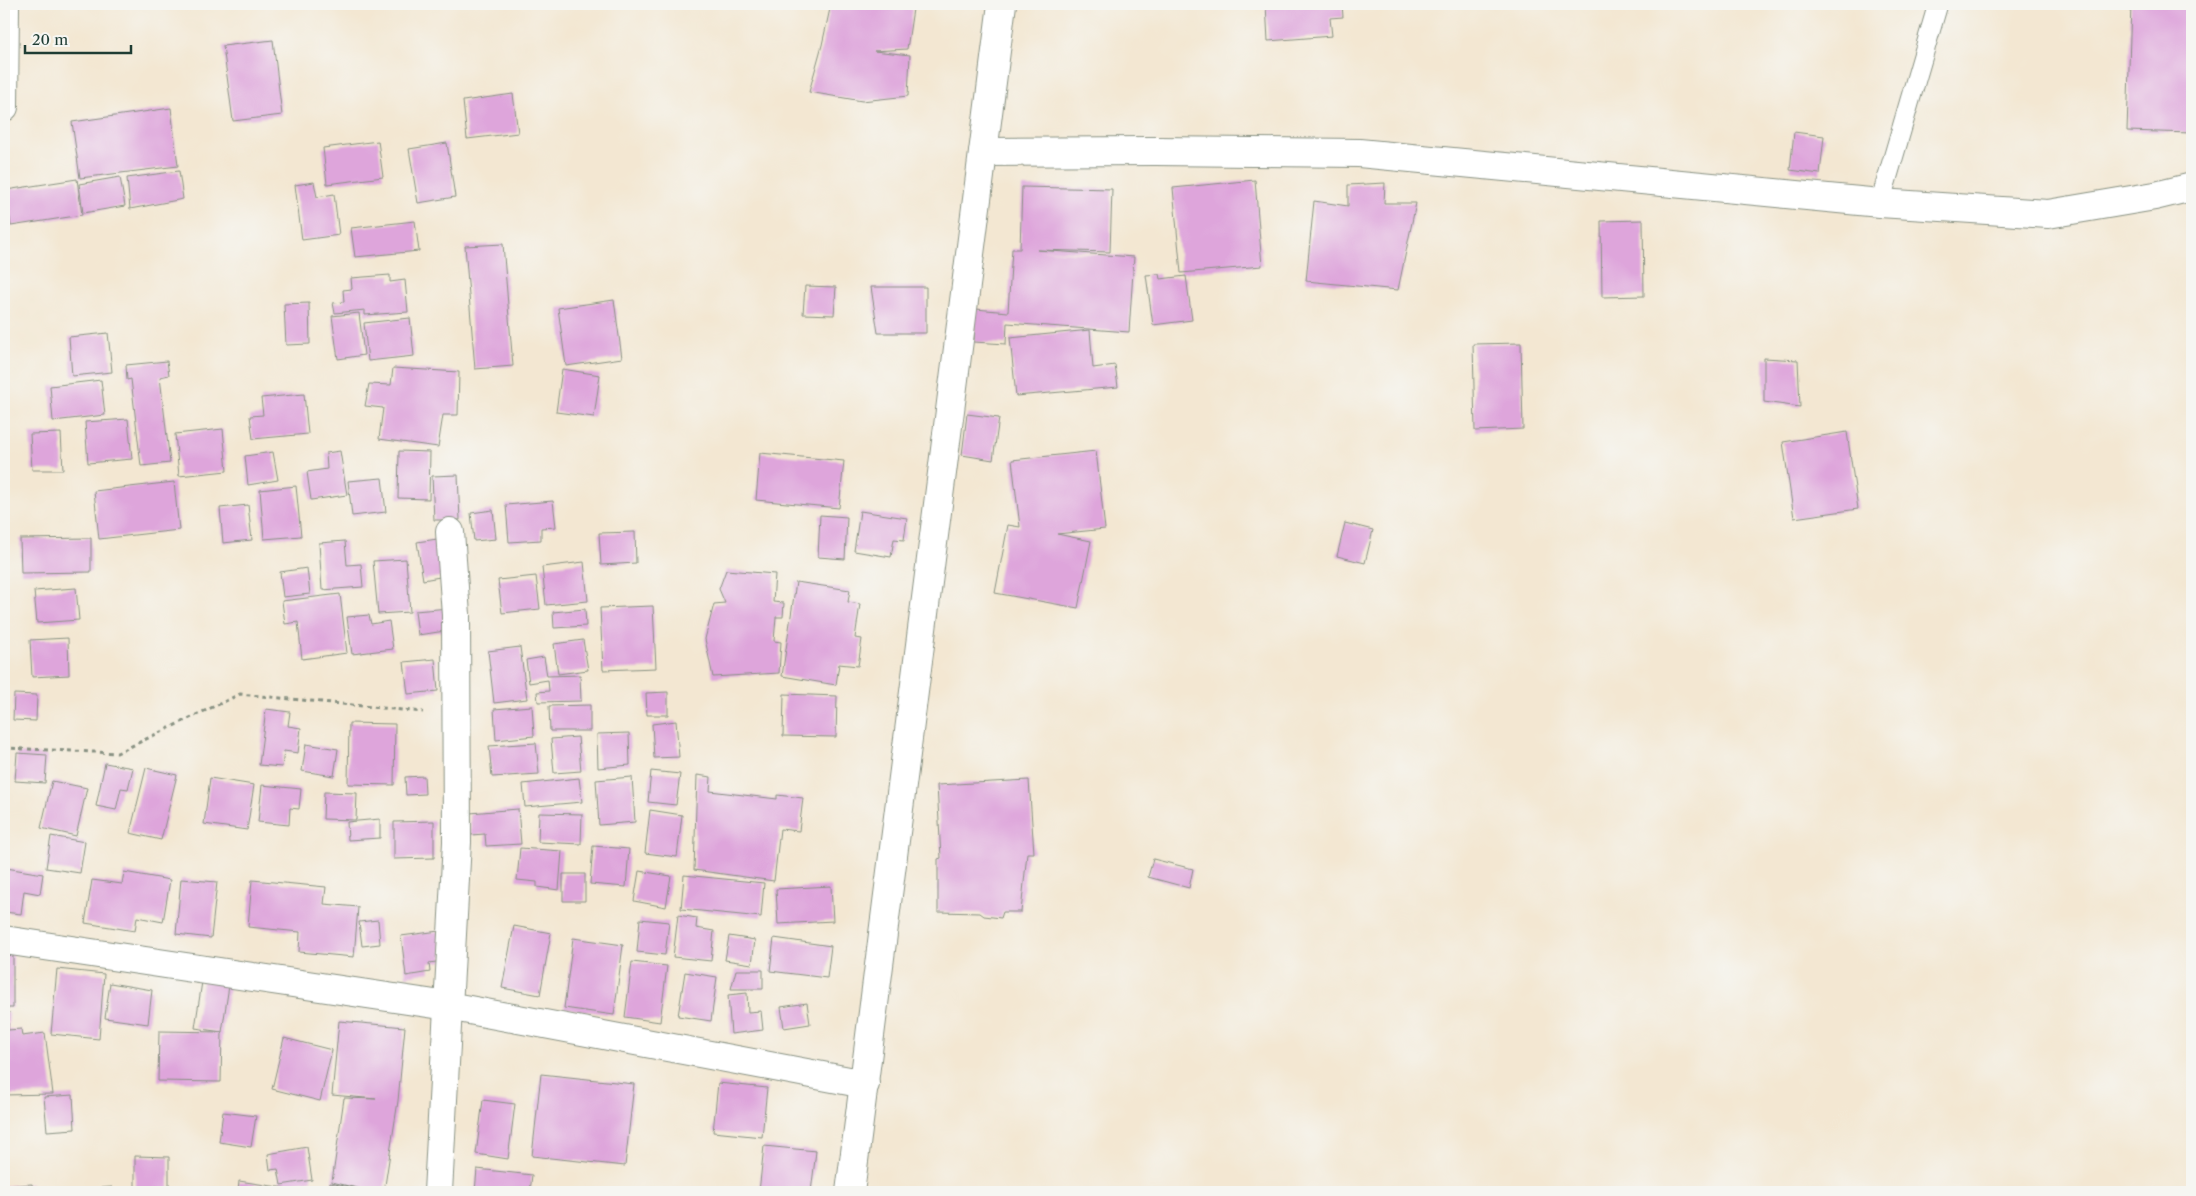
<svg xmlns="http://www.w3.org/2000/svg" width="2196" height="1196" viewBox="0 0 2196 1196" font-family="'Libre Caslon Text',serif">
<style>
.building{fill:#dea5db}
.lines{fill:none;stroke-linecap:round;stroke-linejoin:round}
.service-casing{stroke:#899283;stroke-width:21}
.minor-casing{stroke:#899283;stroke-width:30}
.tertiary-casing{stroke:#899283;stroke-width:30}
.secondary-casing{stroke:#899283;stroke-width:30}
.path{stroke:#899283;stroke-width:3;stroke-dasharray:4 4;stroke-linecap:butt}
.service{stroke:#fff;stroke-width:19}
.minor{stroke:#fff;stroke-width:28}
.tertiary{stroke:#fff;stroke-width:28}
.secondary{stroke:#fff;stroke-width:28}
</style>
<rect width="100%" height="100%" fill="#f6f6f2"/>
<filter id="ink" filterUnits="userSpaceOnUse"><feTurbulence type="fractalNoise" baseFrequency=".02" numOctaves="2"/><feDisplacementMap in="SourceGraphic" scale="10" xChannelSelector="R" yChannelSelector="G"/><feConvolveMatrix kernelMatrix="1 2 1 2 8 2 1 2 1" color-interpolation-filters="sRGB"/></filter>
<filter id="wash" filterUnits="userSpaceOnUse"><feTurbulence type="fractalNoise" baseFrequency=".0096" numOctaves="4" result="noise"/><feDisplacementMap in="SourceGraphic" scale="20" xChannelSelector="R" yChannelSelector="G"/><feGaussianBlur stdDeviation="1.12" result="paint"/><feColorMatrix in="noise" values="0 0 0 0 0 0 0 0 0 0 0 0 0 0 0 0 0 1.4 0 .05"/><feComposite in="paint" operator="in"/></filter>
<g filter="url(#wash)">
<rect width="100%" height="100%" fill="#f3e7d2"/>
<g id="blocks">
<!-- building -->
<path class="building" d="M831,4H866L913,9L907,49L874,51L910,55L908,96L862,101L809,92L822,45Z
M1266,4H1342L1343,17L1330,18L1332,36L1268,41Z
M2131,4H2192V133L2127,131Z
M273,40L282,115L233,121L223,46Z
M513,94L518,133L467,139L463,101Z
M171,108L178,166L80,178L72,122Z
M1794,132L1824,136L1820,174L1790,170Z
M378,141L383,177L327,184L323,148Z
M447,143L455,197L418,203L409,149Z
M179,171L183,199L130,209L127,178Z
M120,177L125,206L83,213L79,184Z
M77,179L82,215L11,226L6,190Z
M1255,180L1262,266L1181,273L1173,188Z
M314,182L317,197L334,194L339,235L302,240L295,185Z
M1385,183L1384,203H1416L1398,290L1306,281L1314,201L1348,206V185Z
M1022,187L1112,189L1110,252L1037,250L1134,257L1129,332L1007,323L1006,344L974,342L976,309L1008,312L1012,249H1020Z
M1643,220L1644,296L1602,297L1601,221Z
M415,221L419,251L355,257L351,228Z
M503,244L513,366L475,369L465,246Z
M1159,274L1160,279L1186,276L1192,320L1153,325L1146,275Z
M390,275V282L405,280L408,312L365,315V310L335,313L333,303L344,302L343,290L352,289L351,278Z
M805,286L836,287L834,315L803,314Z
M871,287H926V333H878Z
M614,300L622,358L566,366L558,308Z
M309,303L310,344L286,345L284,304Z
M359,313L364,355L338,359L332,316Z
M410,318L414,356L368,361L364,323Z
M1090,330L1093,368L1115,365L1118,387L1016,396L1010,338Z
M108,333L112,372L72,376L69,337Z
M1521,343L1523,429L1475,431L1473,344Z
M1764,358L1798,360L1800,407L1764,402Z
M167,361L169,375L160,377L170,463L141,466L131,379L127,380L126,365Z
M393,368L459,372L458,415H443L438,447L379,439L383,408L365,406L369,384L391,385Z
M562,369L600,375L594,417L556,412Z
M101,380L105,415L53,421L50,386Z
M304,394L308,434L253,439L250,416L263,415L261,398Z
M967,414L999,418L993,460L962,455Z
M128,419L132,459L88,463L85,422Z
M223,429L227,471L179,476L175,434Z
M1847,432L1858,509L1794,518L1783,442Z
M61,433L63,470H32L30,434Z
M340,451L347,495L311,500L307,472L327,469L326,453Z
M399,451L430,452L429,499L398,498Z
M1096,451L1105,529L1057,534L1091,541L1078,608L995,593L1008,525L1020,527L1012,460Z
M273,452L278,480L248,485L245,456Z
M760,453L844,461L839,508L756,500Z
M458,475L460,520H434L432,476Z
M382,478L386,512L352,516L348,481Z
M174,482L179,530L99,539L94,491Z
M296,486L301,536L264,539L260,490Z
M553,501L556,527L541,528V540L509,542L506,505Z
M248,505L252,540L223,543L220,508Z
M493,510L496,539L474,541L471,513Z
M860,511L907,518L904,540L894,539L891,557L854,551Z
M820,515L847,517L845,559L818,557Z
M1345,523L1373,530L1365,563L1337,556Z
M635,532L636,563L601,565L599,533Z
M91,538V572L21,573L20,539Z
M444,538L451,575L423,580L417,542Z
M345,541L347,565L361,564L363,587L322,590L319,543Z
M406,559L410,612L378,614L373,561Z
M584,562L588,601L546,605L542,567Z
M307,568L310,594L283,597L280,572Z
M726,570L775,574L773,602L784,603L783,617H776L774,641L781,642L779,673L713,677L705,639L714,604L725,603L719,589Z
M536,576L540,609L502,613L498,580Z
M796,582L850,590L848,602L860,604L855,638L862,639L858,666L839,664L836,685L782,676Z
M76,588L79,620L37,623L34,591Z
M340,594L347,653L302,659L298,622L285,624L282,601Z
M653,606L656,668L603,670L600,608Z
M449,608L452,630L418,635L415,611Z
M585,609L586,626L554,628L553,612Z
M369,615L371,624L389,621L393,649L352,654L347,617Z
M68,638L69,675L32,677L30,640Z
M583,640L588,670L558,674L554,644Z
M520,647L527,699L494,703L488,651Z
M544,657L547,676L580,675L581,701L538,702L537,692L549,691L548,680L529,683L526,660Z
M435,659L438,691L408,694L404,662Z
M668,692V715H647L646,693Z
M14,694L37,695L36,721L13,720Z
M784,694L837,696L836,737L783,736Z
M590,705V731H550L549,706Z
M532,706L534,736L496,740L494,709Z
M266,709L290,712L288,726L301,728L298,753L284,751L282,767L259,765Z
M676,721L679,757L654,758L652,724Z
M349,723L395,724L394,785L348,784Z
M629,733L630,765L598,768L597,734Z
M578,737L581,771L554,773L551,739Z
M536,743L539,774L492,777L489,746Z
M306,744L338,749L334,776L302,771Z
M17,753L47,755L45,783L15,781Z
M105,763L133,768L128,789L121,788L116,810L96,806Z
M146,768L177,775L161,840L130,833Z
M651,771L680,774L676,805L648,802Z
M697,775L711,777L710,791L777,799V795L803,798L799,831L780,829L774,881L694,870Z
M424,776L425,794L406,795L405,777Z
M632,777L635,822L599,825L596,780Z
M210,778L254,785L247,830L204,824Z
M579,778L582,802L525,807L523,784Z
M1029,780L1034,853H1027L1021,912H1003L1001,918L984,916L980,913L938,912V859L941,858L937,785Z
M52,781L87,788L76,836L41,828Z
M262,785L301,789L299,809L290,808L289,825L258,822Z
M324,792L357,793L356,820L323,819Z
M518,809L521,844L486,846L485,834L471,835L470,813Z
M650,810L682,815L677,857L645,853Z
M539,813L582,814L581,844L538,842Z
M380,819V838L348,840L347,822Z
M434,821V858L394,859V822Z
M51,836L85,842L80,873L46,868Z
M593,846L629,849L626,887L590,884Z
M520,848L562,851L559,890L537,887V882L517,880Z
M1153,859L1193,869L1189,888L1148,877Z
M6,868L43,874L40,894L24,891L21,914L4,912Z
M639,871L671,876L666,907L634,901Z
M124,872L170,880L163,922L137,917L135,931L85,923L92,880L122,884Z
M563,874H585V901H563Z
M684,875L764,883L761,917L681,909Z
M181,879L217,882L211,938L176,934Z
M252,880L326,887L324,904L358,907L354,957L299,952L300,932L248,927Z
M831,886L833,921L778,924L776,889Z
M678,915L697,918L696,928L714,931L711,961L673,957Z
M640,919L669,922L665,955L637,952Z
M378,920L380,944L362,946L359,922Z
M514,926L551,933L540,995L502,988Z
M439,931L443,961L429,963L430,972L406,976L401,936Z
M729,936L755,940L752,964L725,960Z
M573,938L623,945L614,1015L564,1008Z
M774,938L831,946L827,978L770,971Z
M4,951H13V1008H4Z
M632,962L667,966L660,1022L625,1017Z
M57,969L104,974L99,1039L51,1034Z
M736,970H763V989H731Z
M685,972L717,977L711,1021L678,1016Z
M203,975L230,979L222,1032L195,1028Z
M110,983L152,990L148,1024L105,1018Z
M747,993L748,1012L761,1011L763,1030L731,1034L728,995Z
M807,1003L810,1024L784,1028L781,1007Z
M4,1012H9L8,1030L21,1029L22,1036L45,1033L53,1094L4,1095Z
M339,1021L405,1027L398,1101L384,1192H328L330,1183L365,1190L332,1182L344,1098L376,1099L332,1095Z
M159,1031L222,1032L221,1082L158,1081Z
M284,1038L332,1050L320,1101L272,1089Z
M541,1074L634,1084L625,1166L532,1156Z
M718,1083L767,1088L762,1137L713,1132Z
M73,1095L75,1129L47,1131L44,1097Z
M483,1100L515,1104L508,1159L476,1154Z
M223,1112L256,1116L251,1147L219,1142Z
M764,1146L816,1151L811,1192H759Z
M307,1147L312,1180L281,1185L278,1169L270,1170L268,1154Z
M135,1156L169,1157V1192H135Z
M477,1169L532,1175L530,1192H475Z
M239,1181L285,1188V1192H238Z
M32,1184L33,1192H4V1186Z
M112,1187V1192H86V1189Z"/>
</g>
</g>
<g filter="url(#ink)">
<use href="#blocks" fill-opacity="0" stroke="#899283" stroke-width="1"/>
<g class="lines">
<defs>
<path id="service" d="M1880,203L1938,4"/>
<path id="minor" d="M983,152L1155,151L1359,153L1880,203L2048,214L2155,196L2192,187
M4,940L448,1006L865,1084
M438,1192L457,842L456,615L450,532"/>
<path id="tertiary" d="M4,107L5,4"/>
<path id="secondary" d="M850,1192L1002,4"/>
</defs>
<!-- service casing -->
<use href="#service" class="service-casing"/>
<!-- minor casing -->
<use href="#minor" class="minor-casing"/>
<!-- tertiary casing -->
<use href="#tertiary" class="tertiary-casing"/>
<!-- secondary casing -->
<use href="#secondary" class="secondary-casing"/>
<!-- path -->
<path class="path" d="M4,748L117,753L240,694L423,712"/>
<!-- service -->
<use href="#service" class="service"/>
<!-- minor -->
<use href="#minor" class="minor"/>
<!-- tertiary -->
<use href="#tertiary" class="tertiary"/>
<!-- secondary -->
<use href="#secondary" class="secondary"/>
</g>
</g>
<!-- margin -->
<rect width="2196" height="1196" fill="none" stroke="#f6f6f2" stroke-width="20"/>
<!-- scale -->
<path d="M25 45v8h106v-8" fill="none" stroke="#1f3d34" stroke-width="2.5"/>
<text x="32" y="45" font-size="15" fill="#1f3d34" stroke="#f6f6f2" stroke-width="4" paint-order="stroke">20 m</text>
</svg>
